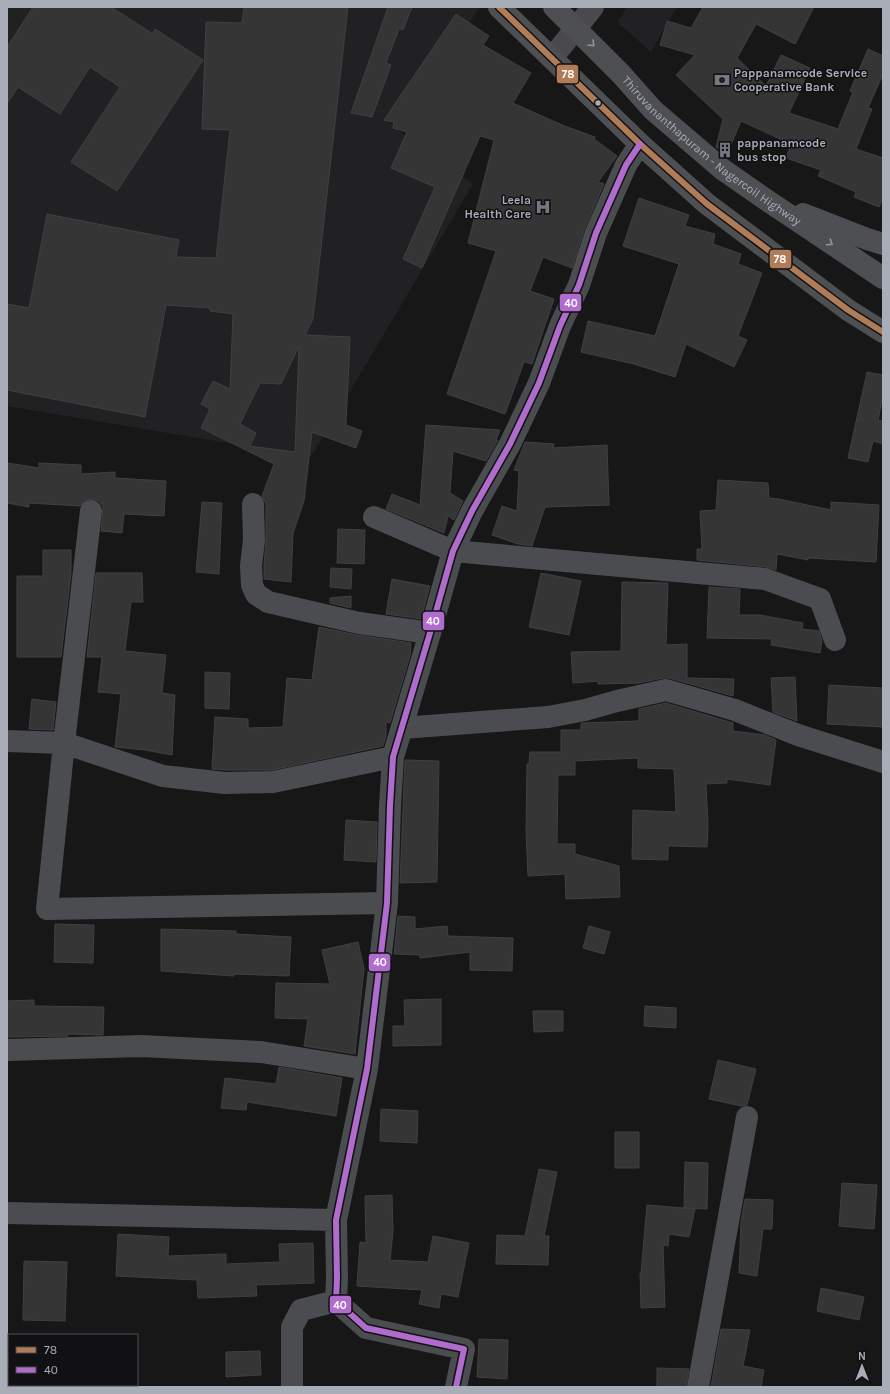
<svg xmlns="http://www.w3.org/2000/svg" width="890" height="1394" viewBox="0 0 890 1394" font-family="Karla,sans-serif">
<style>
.built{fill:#212123}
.building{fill:#353536;stroke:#3f4043;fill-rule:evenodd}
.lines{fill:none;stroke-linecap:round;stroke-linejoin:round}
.street{stroke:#4b4c50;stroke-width:22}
.secondary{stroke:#4a4a4e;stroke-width:22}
.primary{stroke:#4d4f52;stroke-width:22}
.bus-1-casing{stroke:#111113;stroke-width:9}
.bus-2-casing{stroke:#111113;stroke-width:9}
.bus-1{stroke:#b07c57;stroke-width:6}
.bus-2{stroke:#b06ccc;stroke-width:6}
.oneway{stroke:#91969e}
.bus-dot{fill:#a8adb8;stroke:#111113;stroke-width:1.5}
.labels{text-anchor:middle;stroke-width:3;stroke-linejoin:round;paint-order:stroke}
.poi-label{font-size:12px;font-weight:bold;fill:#a8adb8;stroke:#111113;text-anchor:start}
.street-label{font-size:12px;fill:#a8adb8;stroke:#111113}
.line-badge{stroke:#111113;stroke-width:1.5}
.badge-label{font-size:11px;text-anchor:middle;font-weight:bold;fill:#fff}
</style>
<rect width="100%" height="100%" fill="#171717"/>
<!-- built -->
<path class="built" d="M7,7H480L398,130L473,184L311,457L7,406Z
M627,7H677L651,52L617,22Z"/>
<!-- building -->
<path class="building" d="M33,7H111L153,34L155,29L203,60L117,191L71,162L120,87L90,67L60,114L18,87L7,104V47Z
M244,7H348L313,319L305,335L350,337L346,425L362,431L356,448L312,432L304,501L293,533L291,582L264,579V566L266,540V504L262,496L274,464L201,428L210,409L201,404L213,381L230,389L233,314L210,311V308L166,305L145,417L7,390V304L29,308L47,214L179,240L176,257L216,258L230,130L202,129L206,22L242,23ZM299,346L295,452L250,446L256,433L240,424L260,383L281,384Z
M388,7H412L403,30L399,29L386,63L391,65L372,117L351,113Z
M703,7H814L795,44L756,24L737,58L766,86L781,55L810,68L789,113L838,129L853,92L850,91L868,49L883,56V74L868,108L872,109L856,149L883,158V197L879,207L854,197L856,192L818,176L821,170L786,158L791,144L741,121L726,156L716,147L723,119L676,75L695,55L660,45L667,21L691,28Z
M456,14L489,36L483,45L531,73L513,103L562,125L595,137L594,139L617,156L598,182L604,184L585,228L572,268L543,257L530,291L554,299L532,364L524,362L505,414L447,394L496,251L468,243L494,140L480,136L422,268L403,259L435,187L391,168L407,132L393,128L394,122L384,120Z
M639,198L689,215L685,226L715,234L713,244L741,254L738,264L762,273L738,336L747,340L734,367L686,344L675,377L634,364L581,352L588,321L655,336L679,264L623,246Z
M867,372L883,375V395L878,420L883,421V444L873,441L868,462L848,458Z
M426,425L500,430L496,440H498L486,461L453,451L450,493L463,501L454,520L448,516L444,533L386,509L392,494L420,505Z
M525,442L554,444L553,448L607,445L609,505L545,507L532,546L518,544L492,535L502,506L517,511L519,471L514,470Z
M7,463L39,468V463L81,465V474L115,472V478L166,481L164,516L124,514L122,533L101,531L103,507L99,501L93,499L86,500L80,506L29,503V507L7,503Z
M718,480L768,483L769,498L779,499L831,510V502L879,505L876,562L808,558V560L777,554L776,570L766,567L697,560V549H702L700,511L716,510Z
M202,502L222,503L219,574L196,572Z
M338,529L365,530L364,564L337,563Z
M43,550H71V573L61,657H17V576H43Z
M331,568L352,569L351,589L330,587Z
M96,573H142L143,602H131L125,651L166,655L162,693L175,695L172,755L145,750L115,747L121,694L98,692L102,657H87Z
M541,573L581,581L569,635L529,627Z
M392,579L430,586L421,619L386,614Z
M622,582L668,583L666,645L687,644V678L734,679L733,696L669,678H663L639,683L598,684V681L573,683L571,652L621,651Z
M709,587L740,589L739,615H760L803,623L802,629L819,631L822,641L820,653L771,645L772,639L707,638Z
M351,596V608L330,603V598Z
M319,627L357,635L411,643L410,656L390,723L386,722V736L383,746L272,770H226L212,769L215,717L248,719V728L283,727L287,678L312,680Z
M205,672L230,673L229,709L205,708Z
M795,677L797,721L773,712L771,678Z
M829,685L883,688V727L827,724Z
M32,699L56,702L53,730L29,729Z
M666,703L733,723V731L765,735L776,740L770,785L727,779V783L706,784L708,825L707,847L668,846V860L632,859L633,810L676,812L674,769L638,768V758L575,761V775H558L557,844H575V854L619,866L620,897L566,899L565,874L528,876L526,832L527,764H529L530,752H561V730H581V724L582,723L639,721V709Z
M405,760L439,761L437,882L400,883Z
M346,820L377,822L376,862L344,860Z
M398,916L415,917V929L447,926L448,936L513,938L512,971L470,970V952L420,958V955L394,954Z
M55,924L94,925L93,963L54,962Z
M589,926L610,932L604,954L583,948Z
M161,929L236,931V934L291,937L289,976L234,974V976L161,971Z
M358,942L364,969L355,1054L304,1046L308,1019L275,1018L276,983L330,984L322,950Z
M441,999V1045L393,1046V1026H405L404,1000Z
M34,1000V1006L104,1007L103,1035L68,1034V1036L7,1037V1001Z
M645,1006L676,1008V1028L644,1026Z
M533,1011H563V1031L534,1032Z
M718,1060L756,1069L747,1105L741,1106L709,1099Z
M279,1067L342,1078L336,1116L247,1102L246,1110L221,1108L225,1078L276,1084Z
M381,1109L418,1111L417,1143L380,1141Z
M615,1132H639V1168H615Z
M685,1162L708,1163L707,1209L684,1208Z
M539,1169L557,1172L544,1236H549L548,1265L496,1264L497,1235L525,1236Z
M842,1183L877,1185L874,1229L839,1226Z
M392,1195L393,1232L390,1260L428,1262L433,1236L469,1243L458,1297L441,1294L439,1308L419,1304L422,1290L357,1286L360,1242L366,1243L365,1196Z
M745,1199L773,1200L772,1229H763L757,1276L739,1273L741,1222Z
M647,1205L695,1209L689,1237L669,1234L668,1246L663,1245L665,1307L641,1308L640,1273H641Z
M118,1234L169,1237L168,1256L226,1254V1264L280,1262L279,1244L313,1243L314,1283L256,1285L257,1296L198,1298L197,1280L116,1276Z
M24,1261L67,1262L65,1321L23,1320Z
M821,1288L864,1297L859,1320L817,1311Z
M721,1329L750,1330L743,1366L764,1370L761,1387H711Z
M479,1339L508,1340L507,1379L477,1377Z
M260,1351L261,1375L226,1377V1352Z
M657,1368L689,1369L686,1387H657Z"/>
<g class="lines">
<!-- street -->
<path class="street" d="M253,504L254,540L251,566L252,585L256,594L268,602L359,623L430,633
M91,511L64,743L47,909L387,903
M374,517L453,551L765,579L820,599L835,640
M402,728L548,717L585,710L617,701L666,690L735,710L798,735L883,762
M7,741L64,743L163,776L225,783L273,782L393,757
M7,1050L141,1046L261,1052L367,1069
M7,1213L336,1220
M292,1387V1327L301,1310L336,1301
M456,1387L464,1349L366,1328L336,1301L337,1278L336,1220L367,1069L387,903L390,806L393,757L430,633L453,551L472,511L510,444L539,383L560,326L579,285L596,233L626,165L640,144
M698,1387L747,1117"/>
<!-- secondary -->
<path class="secondary" d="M552,58L593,7"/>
<!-- primary -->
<g class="primary">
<path d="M499,7L640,144L707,204L848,310L883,332"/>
<path id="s1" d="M554,7L621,74L653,110L722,169L765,199L883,278"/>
<path d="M803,214L867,239L883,244"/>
</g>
<defs>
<path id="bus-1" d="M499,7L640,144L707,204L848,310L883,332"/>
<path id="bus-2" d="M456,1387L464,1349L366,1328L336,1301L337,1278L336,1220L367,1069L387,903L390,806L393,757L430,633L453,551L472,511L510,444L539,383L560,326L579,285L596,233L626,165L640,144"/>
</defs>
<!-- bus-1 casing -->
<use href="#bus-1" class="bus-1-casing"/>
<!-- bus-2 casing -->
<use href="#bus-2" class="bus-2-casing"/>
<!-- bus-1 -->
<use href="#bus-1" class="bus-1"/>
<!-- bus-2 -->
<use href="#bus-2" class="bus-2"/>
</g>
<!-- one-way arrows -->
<defs><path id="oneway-chevron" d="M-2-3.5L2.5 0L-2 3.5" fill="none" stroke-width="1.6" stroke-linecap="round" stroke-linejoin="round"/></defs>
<g class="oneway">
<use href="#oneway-chevron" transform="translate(592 44) rotate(46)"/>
<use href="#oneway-chevron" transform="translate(830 243) rotate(34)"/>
</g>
<!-- icons -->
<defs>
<symbol id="bank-bare" viewBox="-9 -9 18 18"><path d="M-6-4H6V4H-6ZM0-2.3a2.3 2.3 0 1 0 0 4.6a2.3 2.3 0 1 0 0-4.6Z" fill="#757880" stroke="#111113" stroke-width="2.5" paint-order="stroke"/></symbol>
<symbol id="building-bare" viewBox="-9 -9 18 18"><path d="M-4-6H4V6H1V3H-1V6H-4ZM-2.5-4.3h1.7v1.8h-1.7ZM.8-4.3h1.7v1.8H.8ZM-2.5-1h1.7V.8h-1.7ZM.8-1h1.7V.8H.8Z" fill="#757880" stroke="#111113" stroke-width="2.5" paint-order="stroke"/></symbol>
<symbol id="hospital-bare" viewBox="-9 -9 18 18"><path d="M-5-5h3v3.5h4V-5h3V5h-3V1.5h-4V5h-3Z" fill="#757880" stroke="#111113" stroke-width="2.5" paint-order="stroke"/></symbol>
</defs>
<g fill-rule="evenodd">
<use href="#bank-bare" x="711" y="69" width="22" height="22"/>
<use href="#building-bare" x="714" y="139" width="22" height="22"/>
<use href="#hospital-bare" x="532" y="196" width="22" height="22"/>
</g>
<!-- markers -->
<circle class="bus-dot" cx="598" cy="103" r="3.5"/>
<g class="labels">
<!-- poi labels -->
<g class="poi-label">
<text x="734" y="77">Pappanamcode Service<tspan x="734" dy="14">Cooperative Bank</tspan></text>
<text x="737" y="147">pappanamcode<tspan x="737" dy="14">bus stop</tspan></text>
<text x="531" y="204" text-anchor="end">Leela<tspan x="531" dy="14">Health Care</tspan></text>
</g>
<!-- street labels -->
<g class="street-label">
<text dy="4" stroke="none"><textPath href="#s1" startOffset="214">Thiruvananthapuram - Nagercoil Highway</textPath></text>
</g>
</g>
<g class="line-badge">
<rect x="556" y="64" width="23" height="20" rx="4" fill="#b07c57"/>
<rect x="769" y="249" width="23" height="20" rx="4" fill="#b07c57"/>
<rect x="559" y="293" width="23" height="19" rx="4" fill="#b06ccc"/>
<rect x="422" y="611" width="23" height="20" rx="4" fill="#b06ccc"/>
<rect x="368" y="953" width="23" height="19" rx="4" fill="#b06ccc"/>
<rect x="329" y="1295" width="23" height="19" rx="4" fill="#b06ccc"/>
</g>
<g class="badge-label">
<text x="568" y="78">78</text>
<text x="780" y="263">78</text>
<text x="571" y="307">40</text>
<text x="433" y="625">40</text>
<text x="380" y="966">40</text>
<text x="340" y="1309">40</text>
</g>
<!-- border -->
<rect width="890" height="1394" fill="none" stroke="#a8adb8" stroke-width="16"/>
<!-- legend -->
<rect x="8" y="1334" width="130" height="52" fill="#111113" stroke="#4d4f55"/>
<rect x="16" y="1347" width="20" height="6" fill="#b07c57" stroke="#4d4f55"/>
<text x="44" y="1354" font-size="12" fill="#a8adb8">78</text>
<rect x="16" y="1367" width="20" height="6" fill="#b06ccc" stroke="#4d4f55"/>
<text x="44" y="1374" font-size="12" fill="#a8adb8">40</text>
<!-- north arrow -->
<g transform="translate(862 1366)" stroke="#111113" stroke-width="3" paint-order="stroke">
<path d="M0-3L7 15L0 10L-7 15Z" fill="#a8adb8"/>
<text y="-6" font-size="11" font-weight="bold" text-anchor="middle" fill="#a8adb8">N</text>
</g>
</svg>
